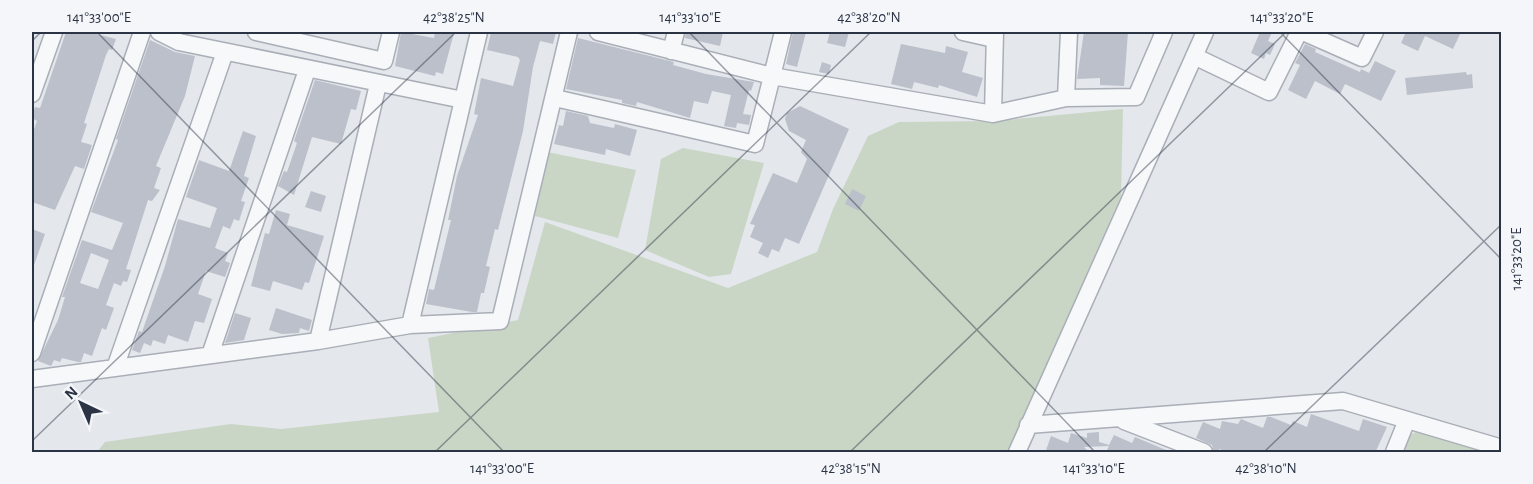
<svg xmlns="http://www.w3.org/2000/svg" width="1533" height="484" viewBox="0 0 1533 484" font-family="'Alegreya Sans',sans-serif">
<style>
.green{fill:#c9d6c5}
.building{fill:#bbc0ca;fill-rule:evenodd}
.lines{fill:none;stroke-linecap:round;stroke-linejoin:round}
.minor-casing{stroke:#a9aeb7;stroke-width:19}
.minor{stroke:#f7f8fa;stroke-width:16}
.ticks{fill:none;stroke:#2b3445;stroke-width:1.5;stroke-opacity:0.45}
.neatline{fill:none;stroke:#2b3445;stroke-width:2}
.ticks-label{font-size:15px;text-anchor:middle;fill:#2b3445}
</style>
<rect width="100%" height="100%" fill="#e4e7ec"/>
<!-- green -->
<path class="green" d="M1123,109L1121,196L1008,452H97L105,442L231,424L281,429L439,412L428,338L518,320L545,222L728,288L817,252L833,209L868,136L899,122L996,121Z
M683,148L764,163L731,274L709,277L645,250L661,159Z
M547,152L636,170L618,238L535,216Z
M1417,431L1484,452H1402L1409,436Z"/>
<!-- building -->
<path class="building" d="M66,32H89L116,39L112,50L109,49L106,55L84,123L87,124L81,142L92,145L84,169L75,166L55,210L32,202V135L37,121L32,118L35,107L40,108Z
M401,32L434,38L435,32L454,33L443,74L436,72L435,76L395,66Z
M491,32H556L553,44L540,41L533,67L523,131L498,230L495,229L486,266L490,267L484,293H481L477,312H472L426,304L429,289L434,290L451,220H448L457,176L478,115L474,114L481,78L513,86L520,60L518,57L487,50Z
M686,32H723L720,46L685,38Z
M793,32H806L797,67L786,64Z
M830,32H849L845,47L827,43Z
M1084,32H1128L1124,86L1100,85V78L1077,79Z
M1260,32H1272L1268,41L1275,44L1270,55L1266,53L1264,59L1251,53Z
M1406,32H1461L1453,49L1425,36L1418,51L1401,43Z
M578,38L674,62L673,65L706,74L754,82L751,91L749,90L743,114L751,115L749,125L737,123L736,128L724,126L731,95L712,91L708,104L694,101L690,118L637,102L636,106L622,103V100L566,89Z
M150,40L175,52L195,56L185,96L156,166L161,168L154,188L160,190L152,201L148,200L126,269L131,270L127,282L123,281L121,286L114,283L106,305L114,308L106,330L102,328L92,356L84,353L81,362H78L62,358L60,362L54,360L51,366L38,361L58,320L65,297H62L82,240L112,250L123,223L91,212L118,140L116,139ZM91,253L109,260L98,289L80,283Z
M901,44L945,53L946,46L968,52L962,72L983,78L977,97L939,85L938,88L914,82L912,89L891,84Z
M1305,44L1316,49L1315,52L1360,72L1361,69L1369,73L1375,61L1396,71L1381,101L1345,84L1340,94L1315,81L1306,99L1288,90L1300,65L1295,63Z
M822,62L831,65L829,74L819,72Z
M1466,72L1467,75L1472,74L1473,88L1407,95L1405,78Z
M315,80L361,91L356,110L351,109L341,144L312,137L294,195L278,186L284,171L287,172L297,143L294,141Z
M800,106L849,129L799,244L785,238L779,252L772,249L768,258L758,253L763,243L750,237L755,225L750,224L773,173L797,183L807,159L801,152L806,140L789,131L785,119L787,113Z
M566,111L588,116L590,123L614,128L615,124L637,130L630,156L606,149L605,155L554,144L559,125L563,126Z
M243,131L256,136L244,176L249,178L241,201L245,202L239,221L234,219L230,229L223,226L215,248L228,253L225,261L230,263L225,277L206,271L198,294L212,299L204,323L195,321L188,342L168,335L165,344L153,340L151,346L144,343L140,353L132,350L139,331L142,332L165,266L178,219L210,228L217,208L186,197L199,160L229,171Z
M852,189L866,196L859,211L845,204Z
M311,191L326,196L321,212L305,207Z
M276,210L290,214L287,225L324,236L309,283L305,282L302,290L273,281L270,291L251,286L265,233L269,234Z
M32,229L45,234L33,268L32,267Z
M276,308L312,320L309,331L300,328L299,333L282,334L269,330Z
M235,313L251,318L244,340L225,343Z
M1311,414L1359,431L1363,419L1387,427L1375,453H1229L1219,449L1218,453H1214L1212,445L1196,438L1203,422L1220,429L1222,421L1238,424L1241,419L1263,428L1267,417H1271L1291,425L1293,421L1307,427Z
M1099,432V442L1109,445L1114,435L1132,443L1135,437L1173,453H1114L1107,450L1109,446L1084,447L1090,453H1045L1051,436L1068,443L1071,433L1087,438V433Z"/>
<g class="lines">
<defs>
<path id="minor" d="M159,32L179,42L463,100
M256,32L384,61L391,32
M598,32L772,76L993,114L1066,98L1136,97L1164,32
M963,32L994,39
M1303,32L1362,58L1375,32
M671,51L676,32
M1194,56L1269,92L1299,32
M32,94L54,32
M555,98L755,144L783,32
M1066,98L1069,32
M993,114L995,32
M410,325L479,32
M318,341L378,84
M32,353L142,32
M210,355L307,70
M115,368L225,52
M32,379L318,341L410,325L500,321L569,32
M1124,421L1204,452
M1028,425L1343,401L1502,448
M1017,452L1205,32
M1394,452L1407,420"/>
</defs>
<!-- minor casing -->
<use href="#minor" class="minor-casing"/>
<!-- minor -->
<use href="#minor" class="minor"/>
</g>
<!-- ticks -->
<path class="ticks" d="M97,32L504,452M689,32L1095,452M1280,32L1502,260M32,41L41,32M32,441L456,32M435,452L871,32M850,452L1286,32M1264,452L1502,224"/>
<!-- border -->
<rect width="1533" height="484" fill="none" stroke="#f4f6f9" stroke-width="66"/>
<!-- north arrow -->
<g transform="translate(81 403) rotate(316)" stroke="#f4f6f9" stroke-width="4.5" paint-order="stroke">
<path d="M0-4.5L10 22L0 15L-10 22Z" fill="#2b3445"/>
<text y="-9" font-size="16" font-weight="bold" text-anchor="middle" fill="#2b3445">N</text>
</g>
<rect x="33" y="33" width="1467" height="418" class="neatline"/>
<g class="ticks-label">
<text x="99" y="22">141°33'00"E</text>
<text x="454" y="22">42°38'25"N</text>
<text x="690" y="22">141°33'10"E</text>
<text x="869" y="22">42°38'20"N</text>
<text x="1282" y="22">141°33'20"E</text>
<text transform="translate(1516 259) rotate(-90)" y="5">141°33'20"E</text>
<text x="502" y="473">141°33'00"E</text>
<text x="851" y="473">42°38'15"N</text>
<text x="1094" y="473">141°33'10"E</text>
<text x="1266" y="473">42°38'10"N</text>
</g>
</svg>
